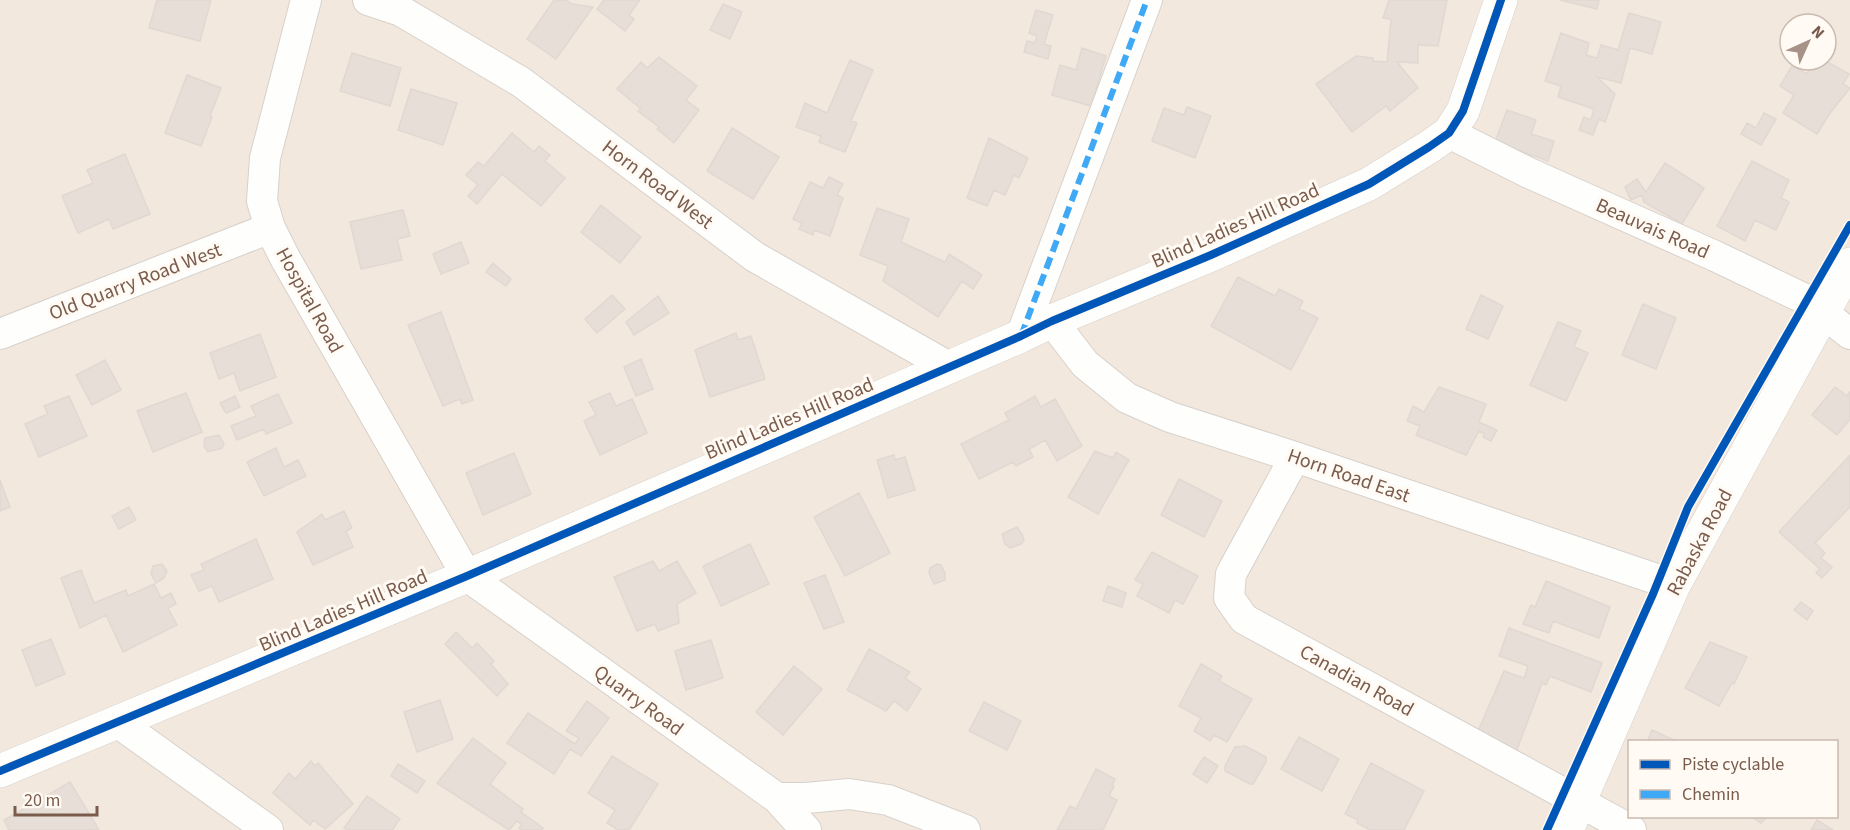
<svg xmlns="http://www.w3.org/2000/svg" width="1850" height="830" viewBox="0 0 1850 830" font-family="'Source Sans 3',sans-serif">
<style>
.residential{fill:#f2e8de;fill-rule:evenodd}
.building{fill:#e6ded7;stroke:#e2d8d2;stroke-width:1.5}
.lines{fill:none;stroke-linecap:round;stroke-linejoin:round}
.minor-casing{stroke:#d7d1cb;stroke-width:32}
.tertiary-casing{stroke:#d7d1cb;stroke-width:34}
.minor{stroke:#fefefd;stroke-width:30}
.tertiary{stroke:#fefefd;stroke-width:33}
.quiet{stroke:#3fa9f5;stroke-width:6;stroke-dasharray:12 6;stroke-linecap:butt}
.cycleway-casing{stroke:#fffaf3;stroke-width:11}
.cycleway{stroke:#0057b8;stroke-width:8}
.labels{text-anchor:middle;stroke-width:6;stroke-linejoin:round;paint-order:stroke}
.street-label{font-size:20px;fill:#7a5c4d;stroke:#fffaf3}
</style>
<rect width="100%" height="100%" fill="#f9f5f0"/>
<!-- residential -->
<path class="residential" d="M0,0H1850V830H0ZM1790,24H1826V60H1790ZM1630,742H1836V816H1630Z"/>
<!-- building -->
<path class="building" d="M157,0H211L200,41L149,28Z
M554,0H566L572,4L593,7L556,59L527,39Z
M604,0H640L629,15L634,19L625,31L597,9Z
M1389,0H1447L1438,46L1418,45V63L1397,62L1418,88L1390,111L1386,106L1352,132L1316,84L1356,56L1373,58V61L1387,62L1391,19L1383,18Z
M1560,0H1599L1597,9Z
M723,4L742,12L730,39L710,30Z
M1036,10L1053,15L1044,44L1051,46L1048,59L1024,52L1027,41L1035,43L1037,36L1029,33Z
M1629,13L1661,22L1652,54L1630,48L1621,83L1597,77L1615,94L1605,122L1599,119L1593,135L1579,130L1584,117L1591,120L1594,109L1558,97L1561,86L1545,81L1561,33L1589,43L1586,55L1597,58L1601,45L1618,50Z
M1082,48L1106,56L1091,106L1052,95L1060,65L1076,70Z
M352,53L401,68L390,106L340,91Z
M659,57L697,86L686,100L699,110L674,143L657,129L659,127L638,111L641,109L617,89L641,62L647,68Z
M850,60L873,70L851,121L857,123L845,152L819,142L821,136L796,127L805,103L827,113Z
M1814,60H1824L1849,74L1843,84L1850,88L1830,113L1817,134L1783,113L1794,95L1780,86L1792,66L1807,74Z
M187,75L221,88L210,116L212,117L201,146L165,133Z
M411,89L457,103L443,145L398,130Z
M1187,107L1211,116L1195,158L1152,141L1164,108L1184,115Z
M1507,110L1536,120L1531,134L1554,141L1548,161L1495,142Z
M1764,113L1776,119L1761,145L1741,134L1747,123L1756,128Z
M732,128L779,157L753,199L707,171Z
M512,133L534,152L539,146L550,155L545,161L565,178L541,206L502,174L477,204L468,196L478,185L466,175L478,162L484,166Z
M989,138L1028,158L1019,178L1014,175L1005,195L994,190L987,206L967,198Z
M125,154L150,214L113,229L109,219L78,233L62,196L93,183L87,170Z
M1752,161L1789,180L1781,198L1789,202L1776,230L1755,220L1745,241L1717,226Z
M1665,163L1704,188L1682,224L1644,202L1642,195L1631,200L1625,187L1637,179L1646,192Z
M829,177L843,184L837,195L843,198L830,236L814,230L813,235L799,229L802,223L793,219L810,182L823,188Z
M601,205L641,237L620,263L581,232Z
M877,208L909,219L901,242L945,262L949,254L982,275L973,289L962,281L938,317L883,281L888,266L860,255Z
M403,210L410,236L397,239L402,260L361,269L350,222Z
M461,242L469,263L441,274L433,254Z
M493,263L511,279L506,286L486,272Z
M1238,277L1275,296L1279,289L1303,301L1299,309L1318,318L1291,370L1211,326Z
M612,295L625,309L597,333L585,319Z
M1481,295L1503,306L1488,339L1466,329Z
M658,296L669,313L634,335L626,322Z
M1643,304L1676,318L1656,369L1622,355Z
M441,312L473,400L462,404L460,399L443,406L408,325Z
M1558,322L1581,331L1574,347L1588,353L1566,401L1530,385Z
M736,333L738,340L751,336L765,379L710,397L695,350Z
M260,334L276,377L240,391L234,373L219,379L210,353Z
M641,359L653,389L636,396L624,367Z
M105,360L121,390L92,405L76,375Z
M1439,387L1486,404L1479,422L1497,430L1491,441L1483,437L1485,434L1479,431L1466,455L1416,435L1420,426L1407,421L1413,406L1424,412Z
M1835,387L1847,396L1850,392V419L1837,435L1812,415Z
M186,393L202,432L153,452L137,411Z
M610,393L616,406L632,399L647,433L600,455L584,421L596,415L589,402Z
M278,394L292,423L266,434L264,429L237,440L231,426L256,416L251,406Z
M69,396L87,436L39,457L25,424L48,414L44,406Z
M235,396L240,407L226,413L220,403Z
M1035,396L1041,407L1055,399L1082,446L1057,461L1045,440L1029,449L1033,457L1016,466L1013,462L979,479L961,444L1009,420L1005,413Z
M219,435L224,444L222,448L208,452L204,446L205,438Z
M276,448L284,467L298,460L306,476L264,496L247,462Z
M1095,451L1113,458L1116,452L1129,460L1098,514L1068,497Z
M514,453L531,494L483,515L466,473Z
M894,455L895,460L905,457L915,490L888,498L877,460Z
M1850,455V507L1815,543L1825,553L1821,558L1832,567L1822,578L1816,573L1820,569L1779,532Z
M1179,479L1222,501L1204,537L1161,515Z
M0,480L10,507L0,511Z
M859,493L890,553L845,576L814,517Z
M129,507L136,520L119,529L112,516Z
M344,511L352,528L346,531L353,547L313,565L297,532L322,514L325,520Z
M1017,527L1022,534L1024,540L1021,544L1010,548L1005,544L1002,534Z
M256,539L273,579L219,602L212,586L199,591L191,575L204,570L201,564Z
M750,544L769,584L721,606L703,566Z
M1152,552L1198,576L1183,604L1175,600L1169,613L1137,596L1143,584L1135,580Z
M653,561L659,571L677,561L696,593L677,604L679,623L658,631L655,624L637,631L614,577Z
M162,564L167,571L164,578L156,583L151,574L153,566Z
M937,564L941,565L945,573V580L934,584L929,573L930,568Z
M81,570L94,603L126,590L128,596L154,584L161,598L171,593L176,604L168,608L177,625L123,652L106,615L80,628L61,578Z
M825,575L844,622L824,629L804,583Z
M1546,581L1610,607L1599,638L1553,621L1549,633L1523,624L1531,605L1535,607Z
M1108,586L1126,593L1122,607L1103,601Z
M1801,602L1813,611L1807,620L1794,610Z
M1509,628L1602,663L1591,692L1550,676L1546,685L1542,683L1515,755L1475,738L1504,671L1524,678L1528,666L1499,656Z
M456,632L472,648L477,643L494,661L491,664L508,684L497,696L445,644Z
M51,639L65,674L36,686L22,650Z
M711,640L723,678L686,690L675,651Z
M1710,642L1747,657L1734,684L1732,683L1719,706L1685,688Z
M869,649L910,672L905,678L921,689L907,711L894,701L886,711L847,690Z
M1201,664L1222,676L1219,681L1252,699L1227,742L1214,735L1210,741L1194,731L1201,718L1179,706Z
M794,666L822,689L783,735L756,712Z
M440,700L453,739L417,752L404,712Z
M587,701L609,718L581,756L570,749L554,774L507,743L528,713L575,744L579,738L566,731Z
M984,702L1021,721L1007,750L969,731Z
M1652,730L1678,742H1647Z
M1299,737L1339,759L1322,791L1281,769Z
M473,738L506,763L490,784L523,809L521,812L543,828L542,830H521L519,828L522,825L517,821L509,830L437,783Z
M1245,746L1266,757V762L1253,784H1250L1225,771V766L1235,747Z
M612,756L658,784L629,830H618L607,823L615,810L588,793Z
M1204,757L1218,766L1207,783L1193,774Z
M311,761L315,766L318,763L353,804L325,829L313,820L310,825L273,793L289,773L295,779Z
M1371,763L1424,791L1404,830H1370L1357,823L1358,820L1345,814Z
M398,764L425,781L417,793L391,776Z
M1096,769L1115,779L1112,785L1114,786L1109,796L1117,800L1103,830H1057L1070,806L1076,809Z
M70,782L99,830H9L4,820Z
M367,796L400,819L392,830H347L344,828Z
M1750,816H1768L1761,823Z
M1817,820L1833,830H1811Z"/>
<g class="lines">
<defs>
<path id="minor" d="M306,0L265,158L262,201L270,228L285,258L467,576L777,798L806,830
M368,0L401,11L521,82L755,257L949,367
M1449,133L1529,173L1715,256L1807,300L1850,334
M1052,321L1085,364L1127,398L1170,417L1295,457L1674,585
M0,334L270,228
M1021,336L1147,0
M1295,457L1231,574L1229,598L1244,619L1631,830
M117,722L268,830
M777,798H806L849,794L888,800L965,830"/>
<path id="tertiary" d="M0,771L467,576L1021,336L1052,321L1211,255L1369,184L1429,147L1449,133L1463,111L1501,0
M1567,830L1674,585L1850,264"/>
</defs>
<!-- minor casing -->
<use href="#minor" class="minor-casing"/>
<!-- tertiary casing -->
<use href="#tertiary" class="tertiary-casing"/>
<!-- minor -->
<use href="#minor" class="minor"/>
<!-- tertiary -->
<use href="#tertiary" class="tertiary"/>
<!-- quiet -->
<path class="quiet" d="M1021,336L1147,0"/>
<defs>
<path id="cycleway" d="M0,771L467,576L1021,336L1052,321L1211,255L1369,184L1429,147L1449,133L1463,111L1501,0
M1547,830L1653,594L1688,507L1850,225"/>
</defs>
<!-- cycleway casing -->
<use href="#cycleway" class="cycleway-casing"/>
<!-- cycleway -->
<use href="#cycleway" class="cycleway"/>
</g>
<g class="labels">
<!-- street labels -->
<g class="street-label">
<text transform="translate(658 184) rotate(37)" y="7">Horn Road West</text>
<text transform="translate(1235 225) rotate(-24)" y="7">Blind Ladies Hill Road</text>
<text transform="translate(1653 228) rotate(24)" y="7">Beauvais Road</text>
<text transform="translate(135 281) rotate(-21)" y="7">Old Quarry Road West</text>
<text transform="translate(310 300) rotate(61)" y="7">Hospital Road</text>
<text transform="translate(789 418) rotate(-23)" y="7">Blind Ladies Hill Road</text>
<text transform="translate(1349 475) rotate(19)" y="7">Horn Road East</text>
<text transform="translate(1699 542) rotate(-62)" y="7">Rabaska Road</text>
<text transform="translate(343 610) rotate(-23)" y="7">Blind Ladies Hill Road</text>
<text transform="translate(1357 680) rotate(29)" y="7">Canadian Road</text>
<text transform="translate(639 700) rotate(36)" y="7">Quarry Road</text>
</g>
</g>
<!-- legend -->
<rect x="1628" y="740" width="210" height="78" fill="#fffaf3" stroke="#cabbb1" stroke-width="1.5"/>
<rect x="1640" y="760" width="30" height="9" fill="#0057b8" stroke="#cabbb1" stroke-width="1.5"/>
<text x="1682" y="770" font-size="18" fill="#7a5c4d">Piste cyclable</text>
<rect x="1640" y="790" width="30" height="9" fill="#3fa9f5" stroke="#cabbb1" stroke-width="1.5"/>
<text x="1682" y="800" font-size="18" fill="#7a5c4d">Chemin</text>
<!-- north arrow -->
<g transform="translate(1808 42) rotate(45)"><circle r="28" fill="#fffaf3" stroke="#cabbb1" stroke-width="1.5"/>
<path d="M0-4.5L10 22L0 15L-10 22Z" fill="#a69286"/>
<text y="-9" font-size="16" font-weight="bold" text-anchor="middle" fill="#7a5c4d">N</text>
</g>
<!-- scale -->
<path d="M15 806v9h82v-9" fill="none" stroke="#7a5c4d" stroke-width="3"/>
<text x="24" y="806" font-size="18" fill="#7a5c4d" stroke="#fffaf3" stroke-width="4.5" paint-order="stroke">20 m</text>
</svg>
